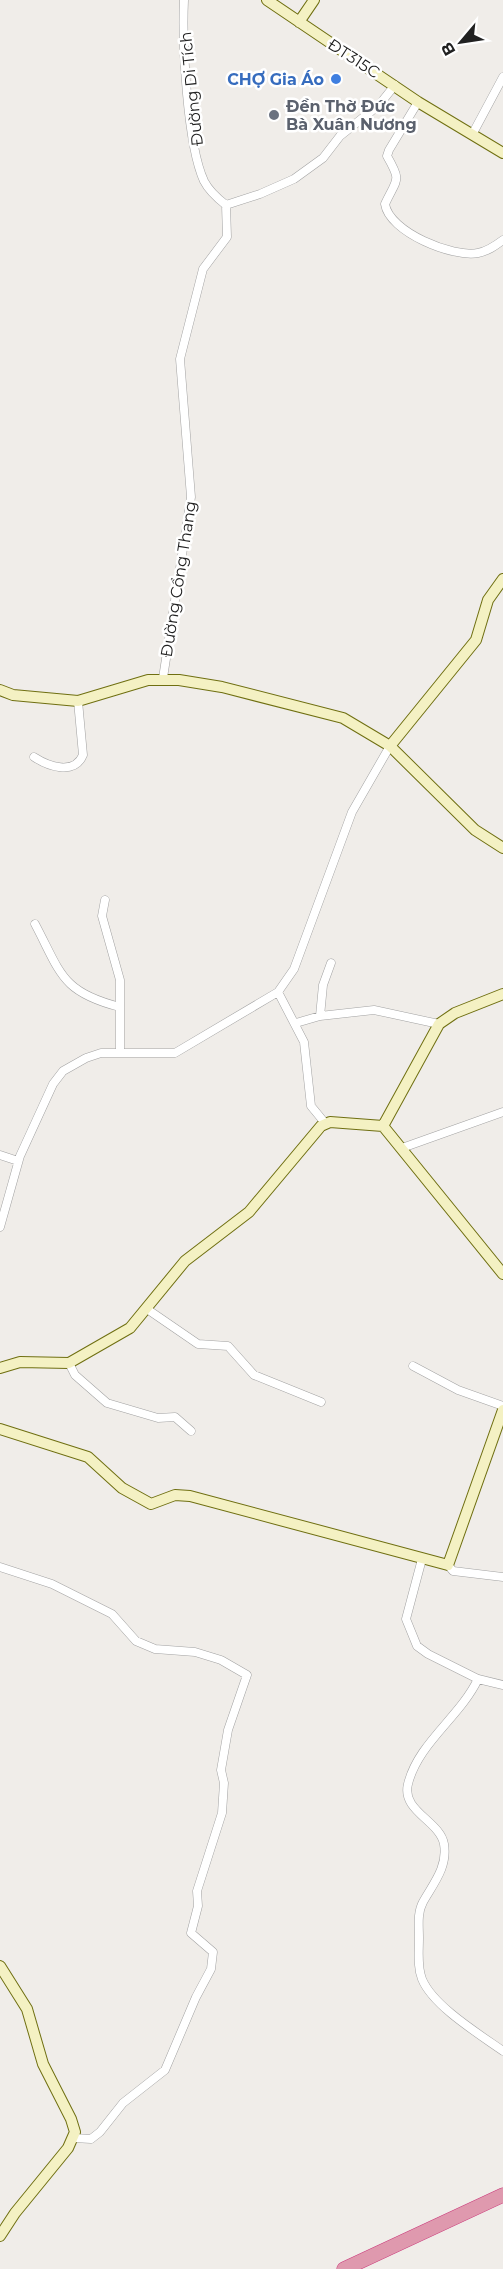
<svg xmlns="http://www.w3.org/2000/svg" width="503" height="2269" viewBox="0 0 503 2269" font-family="Montserrat,sans-serif">
<style>
.lines{fill:none;stroke-linecap:round;stroke-linejoin:round}
.street-casing{stroke:#a2a2a2;stroke-width:9}
.secondary-casing{stroke:#6f6f11;stroke-width:12}
.highway-casing{stroke:#ca3a7b;stroke-width:15}
.street{stroke:#fff;stroke-width:8}
.secondary{stroke:#f4f1c3;stroke-width:10}
.highway{stroke:#df99ae;stroke-width:14}
.shop-dot{fill:#3f7fe0;stroke:#fff;stroke-width:2}
.worship-dot{fill:#6b7280;stroke:#fff;stroke-width:2}
.labels{text-anchor:middle;stroke-width:5;stroke-linejoin:round;paint-order:stroke}
.street-label{font-size:16px;fill:#212121;stroke:#fff}
.shop-label{font-size:16px;font-weight:bold;fill:#366cbe;stroke:#fff;text-anchor:end}
.worship-label{font-size:16px;font-weight:bold;fill:#5b616d;stroke:#fff;text-anchor:start}
</style>
<rect width="100%" height="100%" fill="#f0ede9"/>
<g class="lines">
<defs>
<path id="street" d="M184,0C182,42 187,144 204,181C209,191 217,198 226,205
M418,102L389,150L387,156C402,182 397,178 385,204C389,232 453,258 478,253C488,251 495,246 503,240
M473,133L503,77
M226,205L260,194L294,179L323,158L340,136L379,105L395,85
M163,678L191,497L180,359L203,269L227,237L226,205
M34,757C48,766 74,776 83,755L78,701
M105,900L102,916L120,980V1052
M35,924C61,973 61,992 120,1007
M278,992L304,1042L311,1106L325,1123
M320,1016L323,985L331,963
M296,1023L320,1016L374,1010L439,1024
M402,1148L503,1112
M0,1155L18,1161
M0,1227L20,1156L53,1084L63,1071L86,1058L101,1053H175L278,992L294,969L352,812L390,746
M147,1309L198,1344L228,1346L254,1375L321,1402
M69,1363L75,1375L107,1403L158,1418L175,1417L191,1431
M413,1366L458,1390L503,1406
M422,1559L406,1619L417,1646L428,1654L478,1679L503,1685
M448,1565L453,1571L503,1577
M0,1567L52,1584L112,1614L136,1641L155,1649L195,1652L221,1660L247,1675L228,1730L221,1770L224,1783L222,1813L197,1891L198,1906L191,1933L213,1952L211,1969L196,1997L165,2070L123,2103L100,2132L91,2139L74,2138
M478,1679C460,1717 418,1743 408,1784C401,1811 440,1821 444,1844C448,1867 433,1884 423,1902C417,1913 419,1926 419,1938C419,1952 417,1966 422,1979C433,2006 479,2034 503,2051"/>
<path id="secondary" d="M267,0L418,102L503,153
M299,22L314,0
M503,579L488,600L476,640L390,746L475,830L503,848
M0,690L13,695L78,701L148,680H179L222,687L343,718L390,746
M503,994L455,1013L439,1024L383,1126L503,1274
M0,1368L20,1362L69,1363L130,1328L185,1261L249,1212L321,1126L330,1122L383,1126
M0,1429L88,1457L122,1488L151,1504L175,1495L190,1496L448,1565L503,1410
M0,1966L27,2009L43,2064L71,2119L75,2132L68,2148L15,2213L0,2236"/>
<path id="highway" d="M344,2269L503,2195"/>
</defs>
<!-- street casing -->
<use href="#street" class="street-casing"/>
<!-- secondary casing -->
<use href="#secondary" class="secondary-casing"/>
<!-- highway casing -->
<use href="#highway" class="highway-casing"/>
<!-- street -->
<use href="#street" class="street"/>
<!-- secondary -->
<use href="#secondary" class="secondary"/>
<!-- highway -->
<use href="#highway" class="highway"/>
</g>
<!-- markers -->
<circle class="shop-dot" cx="336" cy="79" r="6"/>
<circle class="worship-dot" cx="274" cy="115" r="6"/>
<g class="labels">
<!-- street labels -->
<g class="street-label">
<text transform="translate(354 58) rotate(33)" y="6">ĐT315C</text>
<text transform="translate(191 89) rotate(-96)" y="6">Đường Di Tích</text>
<text transform="translate(178 579) rotate(-81)" y="6">Đường Cổng Thang</text>
</g>
<!-- shop labels -->
<g class="shop-label">
<text x="324" y="85">CHỢ Gia Áo</text>
</g>
<!-- worship labels -->
<g class="worship-label">
<text x="286" y="112">Đền Thờ Đức<tspan x="286" dy="18">Bà Xuân Nương</tspan></text>
</g>
</g>
<!-- north arrow -->
<g transform="translate(461 42) rotate(241)" stroke="#ffffff" stroke-width="4.5" paint-order="stroke">
<path d="M0-4.5L10 22L0 15L-10 22Z" fill="#212121"/>
<text y="-9" font-size="16" font-weight="bold" text-anchor="middle" fill="#212121">B</text>
</g>
</svg>
